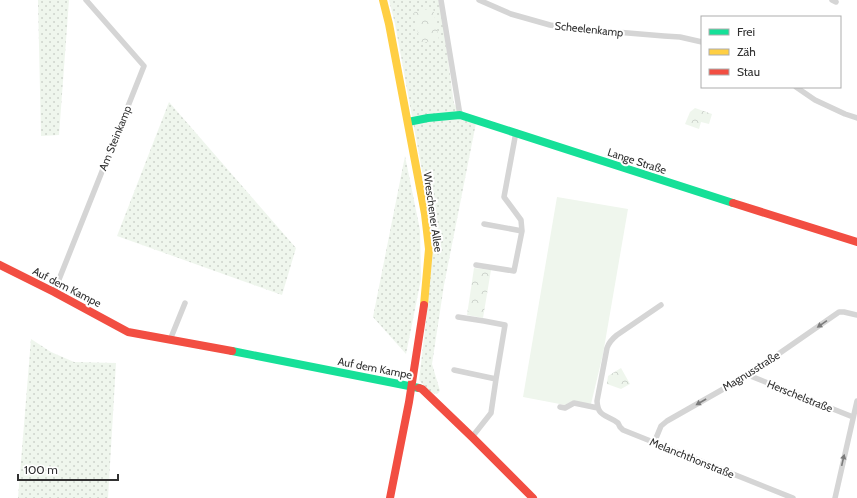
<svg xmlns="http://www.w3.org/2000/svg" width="857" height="498" viewBox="0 0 857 498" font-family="Cabin,sans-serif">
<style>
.grass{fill:url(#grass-dots)}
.park{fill:url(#park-crowns)}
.garden{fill:#eff6ed}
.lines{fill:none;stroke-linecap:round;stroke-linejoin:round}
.street{stroke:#d5d5d5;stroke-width:5.5}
.fast{stroke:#16e098;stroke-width:8}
.slow{stroke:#ffcf43;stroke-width:8}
.jam{stroke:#f24e42;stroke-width:8}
.oneway{fill:#7b7b7b}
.labels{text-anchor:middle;stroke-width:4;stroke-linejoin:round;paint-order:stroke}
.street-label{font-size:11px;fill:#313131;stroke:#fff}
</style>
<defs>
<pattern id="grass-dots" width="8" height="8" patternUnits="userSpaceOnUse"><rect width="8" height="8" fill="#eff6ed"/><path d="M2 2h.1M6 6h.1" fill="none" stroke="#cdd3cc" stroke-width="1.8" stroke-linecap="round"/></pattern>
<pattern id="park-crowns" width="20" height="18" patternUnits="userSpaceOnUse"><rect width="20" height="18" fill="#eff6ed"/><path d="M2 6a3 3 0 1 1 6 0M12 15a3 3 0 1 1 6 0" fill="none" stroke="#cdd3cc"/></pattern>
</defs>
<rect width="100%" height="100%" fill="#fff"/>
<!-- grass -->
<path class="grass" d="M38,0H69L59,135L41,136Z
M389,0H440L454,104L476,123L444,285L432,364L440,391L437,394L429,392L419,380L426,321L432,245L425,187L395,24Z
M169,102L296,248L282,295L117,236Z
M405,156L420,230L421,279L406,354L373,317Z
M31,339L51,352L74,362L116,363L108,498H18Z"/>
<!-- park -->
<path class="park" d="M433,8L439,40L420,43L414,12Z
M695,108L712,114L709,124L701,122L699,129L685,124L690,112Z
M474,268L491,270L483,318L467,315Z
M621,368L630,384L621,389L607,384L608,376Z"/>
<!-- garden -->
<path class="garden" d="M557,197L628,209L603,354L591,404L572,401L565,405L523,397Z"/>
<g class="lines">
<!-- street -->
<path class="street" d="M441,0L460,115
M479,0L511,14L550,25L568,28L664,36L680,37L702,42
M832,0L836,2
M796,87L815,100L845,114L857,118
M516,132L504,197L521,220L522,231
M476,265L514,271L522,231L484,224
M54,292L144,66L86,0
M661,305L617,335C612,339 609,342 607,348L597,401C598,418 607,414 618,423L620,427L623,430L793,498
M458,317L484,321L505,325L496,379
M170,340L185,303
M454,370L496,379L491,413L472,437
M748,375L853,417
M560,407L565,408L574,403L598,408
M654,443L661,426L667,421L748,375L839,312H844L857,315
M835,498L857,401"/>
<!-- fast -->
<path class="fast" d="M408,122L428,118L460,115L733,203
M232,351L419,388"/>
<!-- slow -->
<path class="slow" d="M383,0L389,24L425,214L429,249L424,305"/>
<!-- jam -->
<path class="jam" d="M733,203L857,242
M0,265L54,292L128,332L232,351
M419,388L422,389L472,437L533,498
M390,498L409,402L424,305"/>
</g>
<!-- one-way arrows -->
<defs><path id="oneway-solid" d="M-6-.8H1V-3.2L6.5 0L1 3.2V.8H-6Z"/></defs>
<g class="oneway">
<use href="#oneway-solid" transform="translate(822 324) rotate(145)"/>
<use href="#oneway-solid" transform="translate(701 402) rotate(150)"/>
<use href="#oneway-solid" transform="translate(843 460) rotate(-77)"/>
</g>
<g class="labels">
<!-- street labels -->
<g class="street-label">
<text transform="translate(589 29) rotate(6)" y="4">Scheelenkamp</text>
<text transform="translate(115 138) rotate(-68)" y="4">Am Steinkamp</text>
<text transform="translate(637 161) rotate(18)" y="4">Lange Straße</text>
<text transform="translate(433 212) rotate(82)" y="4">Wreschener Allee</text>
<text transform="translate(67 287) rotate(27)" y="4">Auf dem Kampe</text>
<text transform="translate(375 368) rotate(11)" y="4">Auf dem Kampe</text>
<text transform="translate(751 371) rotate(-32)" y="4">Magnusstraße</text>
<text transform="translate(800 396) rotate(22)" y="4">Herschelstraße</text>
<text transform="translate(692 458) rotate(22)" y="4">Melanchthonstraße</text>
</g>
</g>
<!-- legend -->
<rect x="701" y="16" width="140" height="72" fill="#ffffff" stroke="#adadad"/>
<rect x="709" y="29" width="20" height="6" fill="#16e098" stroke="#adadad"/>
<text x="737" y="36" font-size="12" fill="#313131">Frei</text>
<rect x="709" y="49" width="20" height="6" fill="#ffcf43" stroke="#adadad"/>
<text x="737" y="56" font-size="12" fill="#313131">Zäh</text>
<rect x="709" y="69" width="20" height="6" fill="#f24e42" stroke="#adadad"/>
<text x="737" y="76" font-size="12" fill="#313131">Stau</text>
<!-- scale -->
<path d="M18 474v6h100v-6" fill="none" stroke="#313131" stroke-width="2"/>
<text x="24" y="474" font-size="12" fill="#313131" stroke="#ffffff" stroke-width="3" paint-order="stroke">100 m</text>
</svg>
